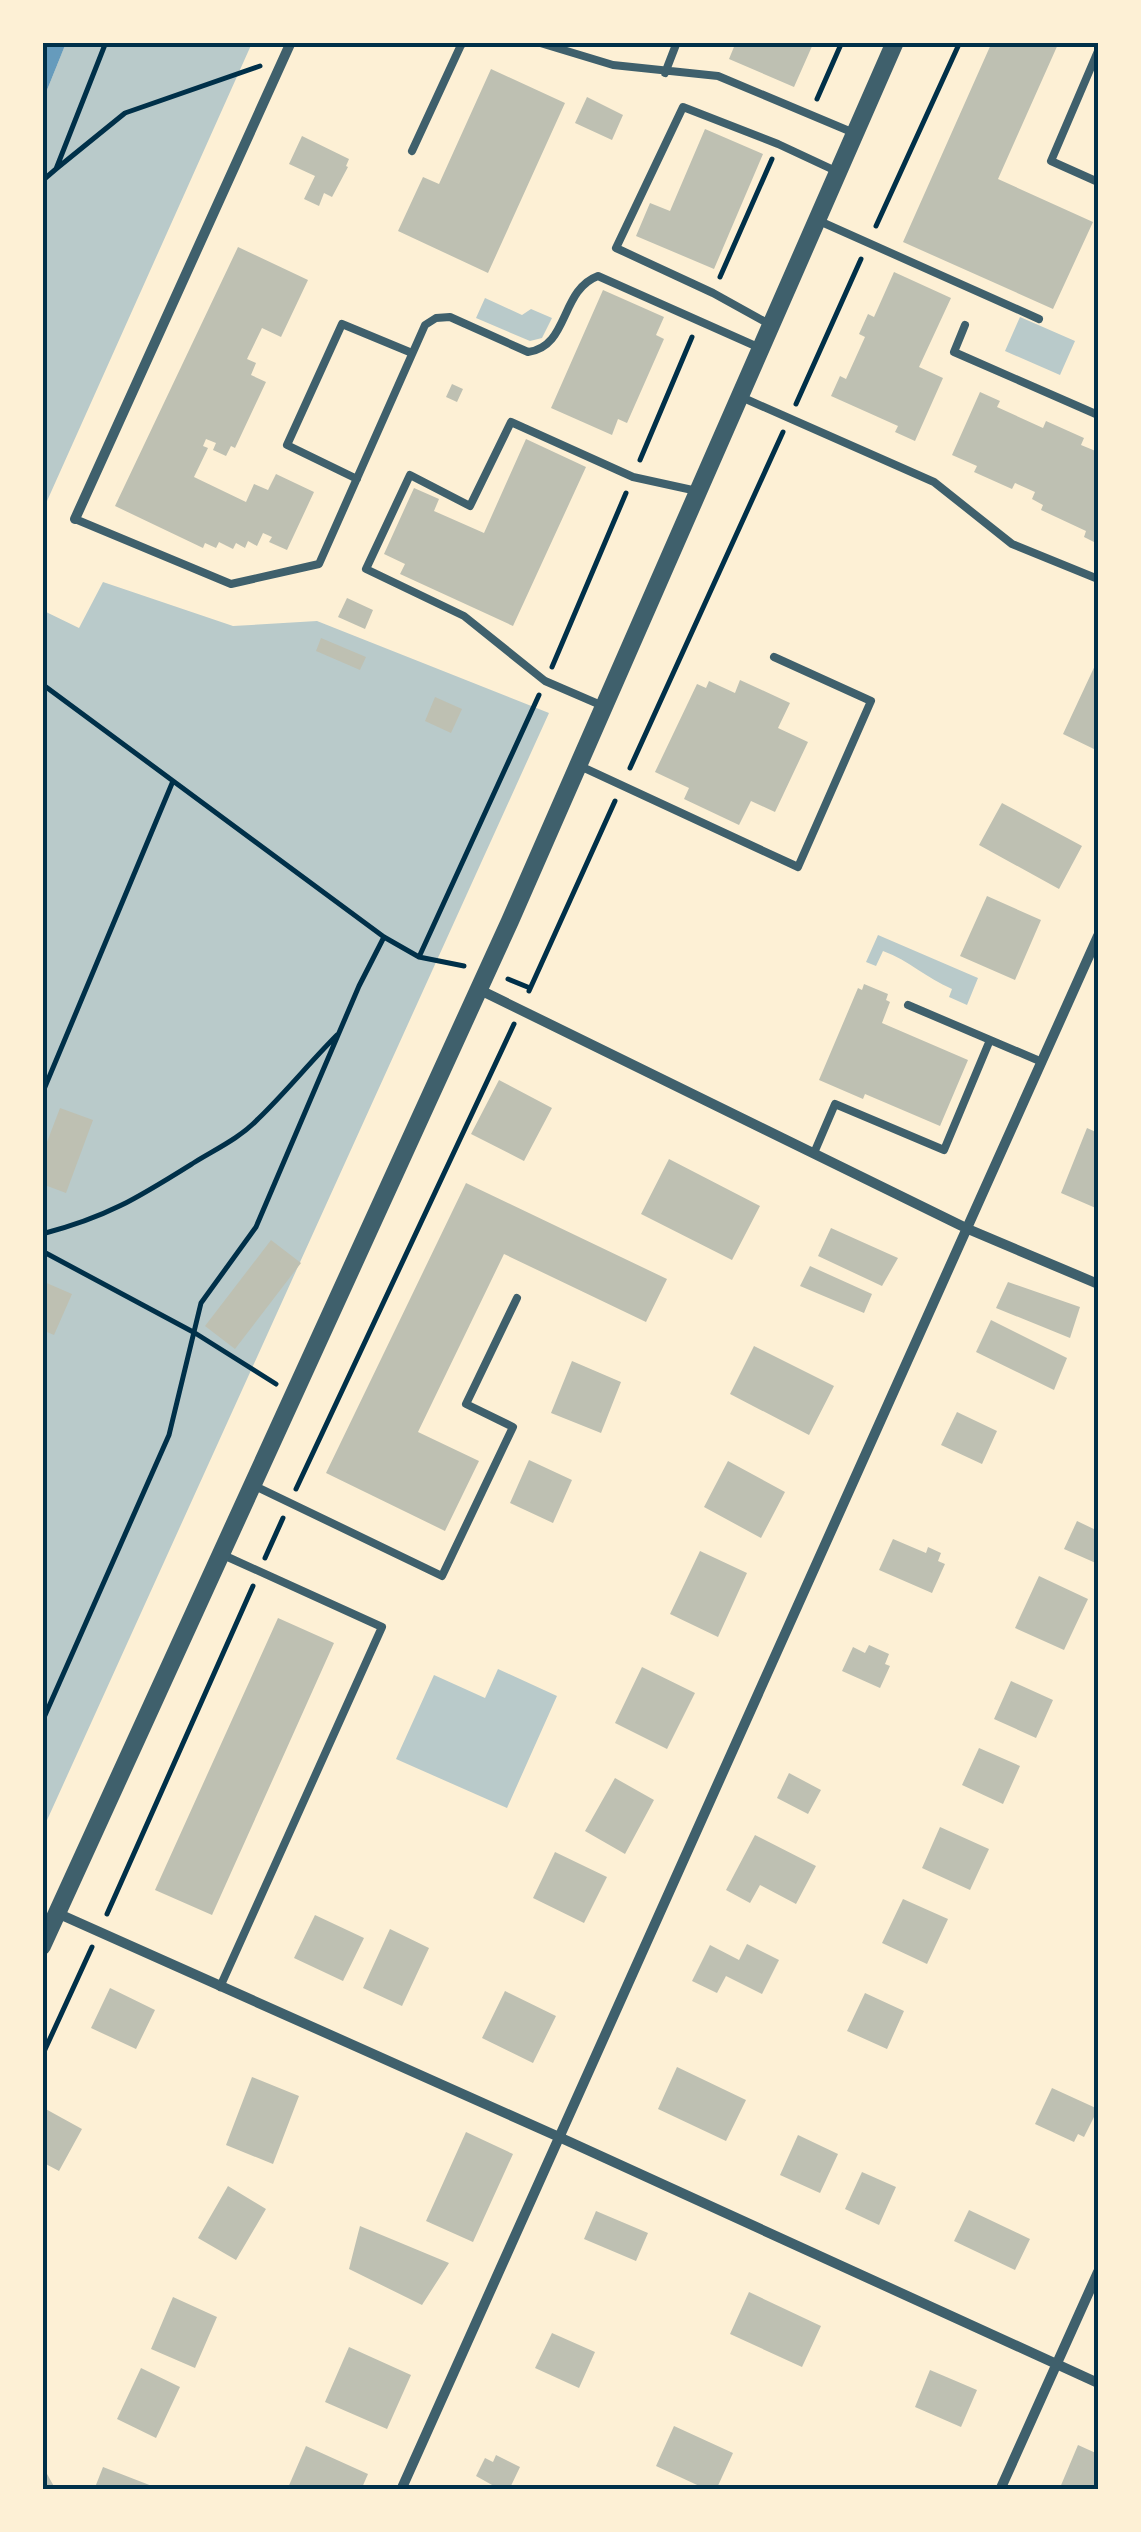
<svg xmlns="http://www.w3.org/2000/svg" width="1141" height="2532" viewBox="0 0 1141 2532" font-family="Raleway,sans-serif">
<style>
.green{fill:#b9caca}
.water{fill:#669bbc}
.building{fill:#bec0b2}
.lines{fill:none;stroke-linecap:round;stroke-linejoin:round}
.path{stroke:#003049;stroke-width:5}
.service{stroke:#3f606c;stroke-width:8}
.minor{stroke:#3f606c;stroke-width:10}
.tertiary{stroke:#3f606c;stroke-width:18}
.neatline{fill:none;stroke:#003049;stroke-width:4}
</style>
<rect width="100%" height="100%" fill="#fdf0d5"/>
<!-- green -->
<path class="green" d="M66,43H252L43,510V100Z
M485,298L522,315L531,309L552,318L542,338L530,341L476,318Z
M1020,317L1075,341L1060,375L1005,351Z
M103,582L233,626L317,621L549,713L43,1829L42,610L79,628Z
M878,935L978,978L967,1005L949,997L952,989C926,978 910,961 883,951L876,966L866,962Z
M498,1669L557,1696L507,1808L396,1759L434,1675L485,1698Z"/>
<!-- water -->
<path class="water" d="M43,42L66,43L43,100L42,43Z"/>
<!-- building -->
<path class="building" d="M736,42H809L813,44L794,87L729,59Z
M992,42H1059L998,179L1093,222L1053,309L903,242Z
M491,69L565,103L488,273L398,231L423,177L439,184Z
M587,97L623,115L612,140L575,123Z
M705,129L763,154L714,269L636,236L650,203L670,211Z
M302,136L349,159L346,166L348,167L332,197L324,193L319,206L304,199L315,176L289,164Z
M238,247L308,280L281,337L262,328L247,359L256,363L251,375L266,382L235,448L231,446L226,456L213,450L216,443L206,439L203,446L208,448L194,477L246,502L254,484L268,490L276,474L314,492L287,550L269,542L272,537L263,533L257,546L248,541L245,548L236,543L233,549L219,542L216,548L205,543L203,548L115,506Z
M894,272L951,298L919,367L943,378L915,441L895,432L898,426L831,396L840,376L846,379L865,337L859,334L868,314L874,317Z
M603,290L664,317L656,335L664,339L627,423L618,419L612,435L551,408Z
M452,384L463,389L457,402L446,397Z
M980,392L1000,401L997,407L1043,428L1046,421L1084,438L1081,445L1098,452V544L1084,537L1086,531L1041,510L1043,505L1032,499L1035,492L1015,483L1012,489L974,472L977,466L952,455Z
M526,439L586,467L513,626L400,574L405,564L384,554L414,488L439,499L434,511L484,533Z
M347,598L373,610L365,629L338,617Z
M321,638L366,657L360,670L316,651Z
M1098,659V751L1063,734Z
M740,680L790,703L778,728L808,742L775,812L751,801L739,825L684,799L689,788L655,772L697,684L706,688L709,681L735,693Z
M435,697L462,709L451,733L425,721Z
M1002,803L1082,846L1059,889L979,845Z
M987,896L1041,920L1015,980L960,956Z
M864,984L888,994L886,1000L890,1002L882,1023L968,1060L940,1126L865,1094L863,1099L819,1080L858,988L862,990Z
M499,1080L552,1108L524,1161L471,1134Z
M60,1108L93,1120L66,1193L42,1184V1155Z
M1087,1128L1098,1133V1209L1061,1193Z
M669,1159L760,1206L732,1260L641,1214Z
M466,1183L667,1279L646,1322L504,1254L418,1432L479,1461L445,1531L326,1473Z
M831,1228L898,1258L882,1286L818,1256Z
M271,1240L301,1263L235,1349L205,1326Z
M810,1266L872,1294L864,1313L800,1286Z
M42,1281L72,1294L54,1335L42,1330Z
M1008,1282L1080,1307L1070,1338L996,1308Z
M991,1320L1067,1358L1054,1390L976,1352Z
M754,1346L834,1386L809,1435L730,1394Z
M572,1361L621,1382L601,1433L551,1413Z
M957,1412L997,1431L982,1464L941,1445Z
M529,1460L572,1480L553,1523L510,1503Z
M728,1461L785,1492L761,1538L704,1507Z
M1077,1521L1098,1531V1564L1064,1549Z
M893,1539L926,1553L928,1547L941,1553L938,1561L945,1564L932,1593L879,1570Z
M700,1551L747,1573L718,1637L670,1614Z
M1039,1576L1088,1599L1064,1650L1015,1628Z
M278,1618L334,1643L212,1915L155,1890Z
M869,1645L889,1654L885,1664L890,1666L880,1688L842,1671L853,1647L865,1653Z
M642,1667L695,1693L667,1749L615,1723Z
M1011,1681L1053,1700L1036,1738L994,1719Z
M979,1748L1020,1766L1003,1804L962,1785Z
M789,1773L821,1790L808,1814L777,1798Z
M615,1778L654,1800L625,1854L585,1831Z
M940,1827L989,1849L970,1890L922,1868Z
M755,1835L816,1866L796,1904L760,1885L750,1903L726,1890Z
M555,1852L607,1877L584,1923L533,1898Z
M903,1899L948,1919L927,1964L882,1943Z
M315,1915L364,1938L343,1981L294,1958Z
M390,1929L429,1948L402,2006L363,1988Z
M747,1944L779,1960L762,1994L726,1976L717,1993L692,1981L710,1945L739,1960Z
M110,1988L155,2010L136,2049L91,2028Z
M505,1991L556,2016L533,2063L482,2038Z
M865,1993L904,2011L887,2049L847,2031Z
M677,2067L746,2100L726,2141L658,2109Z
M252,2077L299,2096L273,2164L226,2145Z
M1052,2088L1098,2109L1084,2137L1078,2134L1074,2142L1035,2124Z
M42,2107L82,2129L59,2171L42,2162Z
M466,2132L513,2154L473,2242L426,2221Z
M798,2135L838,2154L820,2193L780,2175Z
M862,2172L896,2187L879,2225L845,2209Z
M228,2186L266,2209L236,2260L198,2238Z
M969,2210L1030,2239L1015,2270L954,2241Z
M596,2211L648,2233L636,2261L584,2239Z
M360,2226L449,2263L422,2305L349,2269Z
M749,2292L821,2326L802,2367L730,2334Z
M173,2297L217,2317L195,2368L151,2349Z
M552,2333L595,2352L579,2388L535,2368Z
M349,2347L411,2375L387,2429L325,2402Z
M141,2368L180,2387L156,2438L117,2419Z
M930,2370L977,2390L961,2427L915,2407Z
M674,2426L733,2453L716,2490H708L656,2466Z
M1078,2445L1098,2454V2490H1059Z
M306,2446L368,2474L361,2490H287Z
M496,2455L520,2467L509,2490H501L476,2476L485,2458L493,2462Z
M42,2465L56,2490H42Z
M103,2467L152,2486L151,2490H94Z"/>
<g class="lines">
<!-- path -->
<path class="path" d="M817,99L842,42
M56,169L125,113L260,66
M42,181L56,169L106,42
M876,226L960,42
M720,277L772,159
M796,404L861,259
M640,460L692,337
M552,667L626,493
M42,684L384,937L419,957L464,966
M630,768L783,432
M419,957L539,695
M508,979L530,988
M529,991L615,801
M42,1094L173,781
M42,1234C108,1217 139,1197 195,1162C216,1149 240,1138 258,1119C286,1092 310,1062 337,1035
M42,1251L195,1333L276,1384
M296,1489L514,1024
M265,1558L283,1518
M42,1722L169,1435L201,1303L256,1227L359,986L384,937
M107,1914L253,1586
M42,2056L92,1947"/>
<!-- service -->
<path class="service" d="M537,42L613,65L718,76L854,133
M1098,51L1051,161L1098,182
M665,73L677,42
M412,151L461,45L465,42
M817,220L1039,319
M769,324L713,293L616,248L683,107L778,144L838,172
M965,325L954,352L1098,415
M739,396L934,482L1012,544L1098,579
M357,479L287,445L342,324L412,353
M75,519L231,584L319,564L425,325L436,318L450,317L528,352C569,347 560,290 598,276L760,348
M603,706L545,681L464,616L366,569L410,475L470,506L511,422L633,477L697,491
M578,765L798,867L871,701L774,657
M908,1005L1042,1062
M814,1153L835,1104L944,1150L990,1040
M255,1486L442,1576L513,1427L466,1404L517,1298
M220,1987L382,1627L221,1554"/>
<!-- minor -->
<path class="minor" d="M75,519L291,42
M478,989L968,1229L1098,1284
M57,1913L559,2137L1098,2383
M401,2490L1098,936
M1000,2490L1098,2272"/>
<!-- tertiary -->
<path class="tertiary" d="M42,1946L510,921L895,42"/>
</g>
<!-- border -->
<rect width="1141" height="2532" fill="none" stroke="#fdf0d5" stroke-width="90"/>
<rect x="45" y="45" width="1051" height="2442" class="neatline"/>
</svg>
